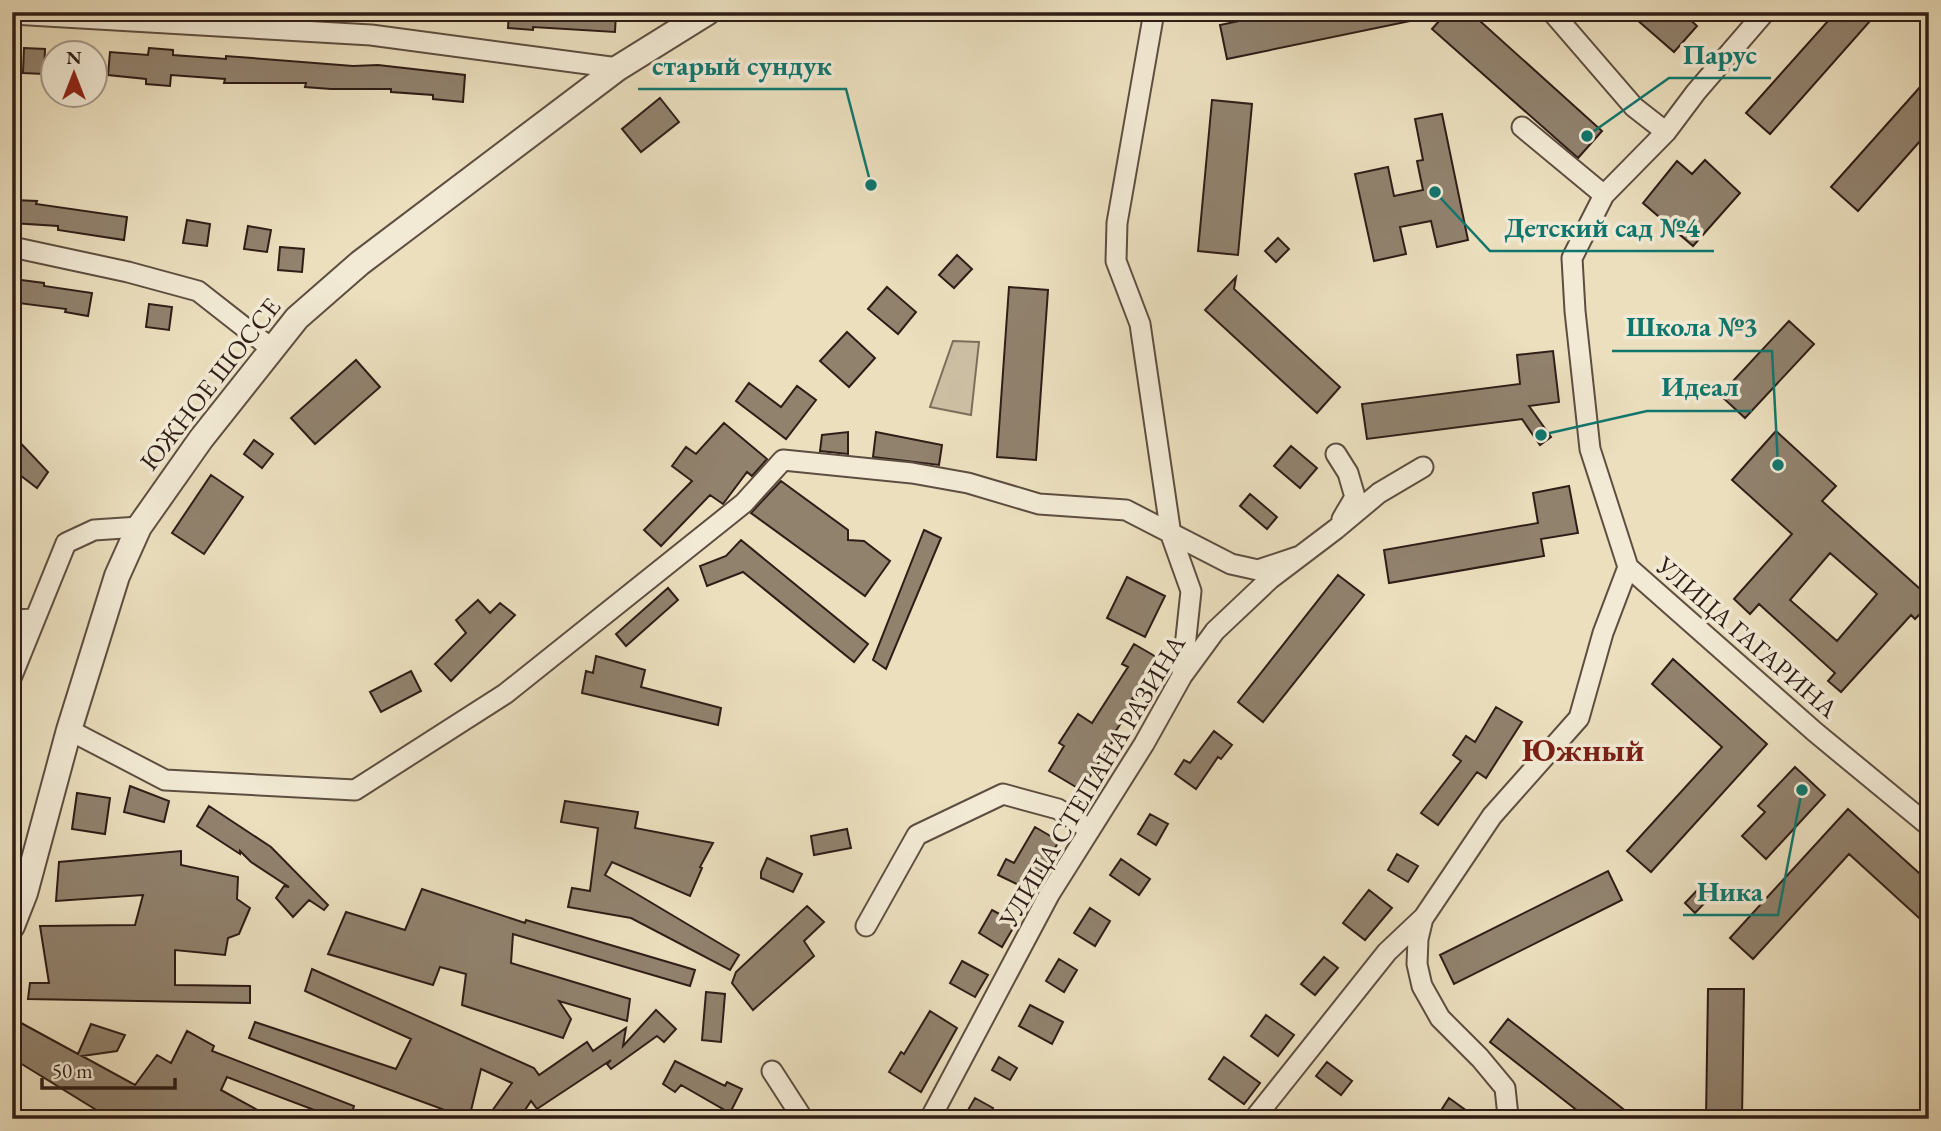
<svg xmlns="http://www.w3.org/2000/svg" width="1941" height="1131" viewBox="0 0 1941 1131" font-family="'EB Garamond',serif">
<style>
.green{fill:#cbbea2;stroke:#7d6e5c;stroke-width:2}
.building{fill:#91826e;stroke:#2f1d17;stroke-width:2;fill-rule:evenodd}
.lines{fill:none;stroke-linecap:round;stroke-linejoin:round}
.minor-casing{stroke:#5e4e41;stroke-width:23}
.tertiary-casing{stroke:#5e4e41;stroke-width:28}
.minor{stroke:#f2ead5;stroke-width:19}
.tertiary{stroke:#f2ead5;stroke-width:24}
.labels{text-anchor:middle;stroke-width:7;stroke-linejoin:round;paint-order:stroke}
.street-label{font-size:26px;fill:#2f1d17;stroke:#f2ead5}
.district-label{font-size:33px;font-weight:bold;fill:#7a1f14;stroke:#f2ead5}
.leader{fill:none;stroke:#0f766e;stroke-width:2.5}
.callout-dot{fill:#0f766e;stroke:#f2ead5;stroke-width:2.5}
.callout-label{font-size:28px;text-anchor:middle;font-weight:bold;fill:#0f766e;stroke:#f2ead5;stroke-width:7;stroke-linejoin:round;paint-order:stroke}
</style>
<rect width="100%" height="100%" fill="#ebdfbe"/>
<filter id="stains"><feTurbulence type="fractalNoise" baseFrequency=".00286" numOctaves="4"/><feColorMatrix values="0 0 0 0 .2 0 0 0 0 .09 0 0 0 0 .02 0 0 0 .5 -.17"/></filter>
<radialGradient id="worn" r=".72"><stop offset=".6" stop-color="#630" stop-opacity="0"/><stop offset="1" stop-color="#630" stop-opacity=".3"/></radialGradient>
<!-- green -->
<path class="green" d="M953,341L979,342L971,415L930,407Z"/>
<!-- building -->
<path class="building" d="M509,12H616L615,32L533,27V30L508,28Z
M1282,12H1419L1420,19L1227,59L1220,25Z
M1447,12H1470L1602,131L1578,158L1432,29Z
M1628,12H1682L1697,26L1674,52Z
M1836,12H1878L1770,134L1746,113Z
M24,48L45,49L44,74L23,73Z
M149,48L173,50V55L226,59V56L353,66L378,65L465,75L463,102L433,99V95L391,92V89H331L305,87L306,83H224L225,79L171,75L170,86L146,84V79L108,75L110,52L148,55Z
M1929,77V131L1858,211L1831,187Z
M660,98L679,122L641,152L622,129Z
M1212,100L1252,104L1238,255L1198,251Z
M1442,114L1468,240L1437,247L1431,221L1400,227L1406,254L1374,261L1355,174L1388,167L1394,196L1423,190L1417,161L1423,160L1415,119Z
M1705,160L1740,193L1693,246L1643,203L1677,161L1692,174Z
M13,200L37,201L36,204L127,217L124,240L58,230V226L12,223Z
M187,220L210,224L207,246L183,243Z
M248,226L271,230L267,252L244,249Z
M1278,238L1289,249L1276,262L1265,251Z
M280,247L304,249L302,272L278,270Z
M957,255L972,269L954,288L939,275Z
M1236,277L1234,289L1340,387L1317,413L1205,310Z
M21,280L44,283V286L92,293L88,316L65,312L66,309L18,303Z
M887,287L916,312L898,334L868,309Z
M1009,287L1048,290L1036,460L997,457Z
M149,304L172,307L169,330L146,327Z
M1789,321L1814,344L1745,418L1720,395Z
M847,332L875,358L849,387L820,361Z
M1553,351L1559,402L1529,406L1551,437L1540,445L1522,419L1367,439L1362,404L1520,384L1517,355Z
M356,360L380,387L315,444L291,418Z
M749,383L781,407L797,386L816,400L786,439L736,401Z
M724,423L767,459L752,476L747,472L723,504L710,495L661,546L644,530L692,481L672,466L686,447L696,454Z
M1776,431L1836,486L1822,501L1929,597V605L1915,619L1911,615L1841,692L1828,681L1835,673L1759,604L1750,614L1734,599L1792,534L1732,480ZM1830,553L1877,594L1837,641L1790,600Z
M848,432V454L820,451L822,435Z
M876,432L942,445L939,465L873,457Z
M12,434L48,472L37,488L12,469Z
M254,440L273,454L262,468L244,454Z
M1291,446L1317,468L1300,488L1274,466Z
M211,475L243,497L204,554L172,533Z
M781,481L848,530V540L864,541L890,561L865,596L751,513Z
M1569,486L1578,533L1541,539L1544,556L1389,583L1384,550L1538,523L1533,493Z
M1250,494L1277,517L1267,529L1240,506Z
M924,530L941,538L886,669L873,660Z
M741,540L868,644L854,662L743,572L707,586L700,566L726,556Z
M1338,575L1364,595L1263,722L1238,702Z
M1127,577L1165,596L1145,637L1107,618Z
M668,588L678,600L626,646L616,634Z
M478,600L490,613L500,603L515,615L451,681L435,664L466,633L456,620Z
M1134,644L1158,658L1132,699L1135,701L1112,737L1115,738L1081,790L1049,771L1064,746L1059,743L1078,714L1092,723L1128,667L1122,664Z
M596,656L645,670L641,687L721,708L718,725L582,693L586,671L593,673Z
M1673,659L1767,744L1651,872L1627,851L1722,747L1652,684Z
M411,671L421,691L381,712L370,692Z
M1496,707L1522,722L1486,778L1477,772L1438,825L1421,813L1461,761L1453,755L1466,736L1475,742Z
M1214,731L1232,745L1221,759L1218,757L1196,789L1175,774L1184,760L1190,763Z
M1795,767L1825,795L1766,859L1742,836L1765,812L1758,806Z
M130,786L169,801L164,822L124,812Z
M77,793L110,798L105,834L72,829Z
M565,801L638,812L635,828L713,843L700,867L702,868L690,896L612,862L605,875L739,955L730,970L631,918L568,907L572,888L590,891L598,828L561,822Z
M209,806L271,847L328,905L324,910L309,900L293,917L276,898L284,886L289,887L251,862L240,851V854L197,826Z
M1848,809L1929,882V927L1849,854L1753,959L1730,938Z
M1150,814L1168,824L1156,845L1138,834Z
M1035,827L1059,841L1039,875L1041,877L1033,892L998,875L1006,859L1014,863Z
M847,829L851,848L814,855L811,836Z
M181,851V865L238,877L237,899L250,908L239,934L228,938L225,955L175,950V985L250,986V1003L28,999L30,983H49L40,926L135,925L143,895L56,901L59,862Z
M1397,854L1418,866L1408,882L1388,870Z
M767,858L802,874L793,892L761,878V872Z
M1121,859L1150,879L1139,895L1110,875Z
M1608,871L1622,900L1454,984L1440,955Z
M1705,882L1715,892L1695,913L1685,903Z
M422,889L525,923L526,920L695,970L690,986L513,934L511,963L630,999L627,1021L559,1001L571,1019L563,1038L462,1005L466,974L440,967L433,985L328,954L346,912L405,930Z
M1369,890L1392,908L1365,940L1343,923Z
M807,906L824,922L804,941L814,956L753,1010L732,983L736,972Z
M1090,908L1110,921L1095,946L1074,933Z
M992,910L1016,923L1002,947L979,933Z
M1324,957L1338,968L1315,995L1301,984Z
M1059,959L1077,970L1064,992L1046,981Z
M962,961L988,975L975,997L950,983Z
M312,969L534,1068L539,1075L587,1042L593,1051L626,1028L623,1046L656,1010L676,1029L664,1042L657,1036L611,1069L607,1064L611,1060L537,1109L531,1101L519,1119H503L492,1111L512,1083L481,1069L469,1119L249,1038L255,1022L396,1069L411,1039L305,991Z
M1708,989H1744L1742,1119H1706Z
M706,992L725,994L721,1042L702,1040Z
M1030,1005L1063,1022L1052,1044L1019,1026Z
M930,1011L957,1028L921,1092L889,1072L901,1052L904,1054Z
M1266,1015L1294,1035L1278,1056L1251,1036Z
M12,1018L78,1054L91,1024L125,1035L117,1051L82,1056L135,1085L157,1055L171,1063L187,1031L214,1046L212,1051L354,1106L350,1119H338L227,1077L221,1090L274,1119H111L12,1058Z
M1508,1019L1636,1119H1588L1490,1042Z
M999,1057L1017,1068L1010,1080L992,1070Z
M1224,1057L1260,1083L1244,1104L1209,1079Z
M675,1061L725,1086L727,1082L742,1089L730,1113L681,1085L675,1092L663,1084Z
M1327,1062L1352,1081L1341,1095L1316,1076Z
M975,1098L993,1108L986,1119L968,1110Z
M1449,1098L1478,1119H1450L1440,1112Z"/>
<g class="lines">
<defs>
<path id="minor" d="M1154,12L1117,223L1116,261L1140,324L1171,535L1191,591L1182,675
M1552,12L1634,107L1666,132
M1765,12L1696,92L1666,132L1604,195L1572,258L1575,311L1590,449L1628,567L1815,732L1929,826
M12,14L371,35L618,68
M1522,127L1604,195
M12,247L128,272L198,291L272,349
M1336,454L1348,473L1355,497L1342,519
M12,620L34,619
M12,676L66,543L94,530L139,527
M69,730L165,780L355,790L505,694L744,503L783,460L912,473L968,483L1039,504L1126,510L1231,564L1258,570L1300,556
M1423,918L1418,939L1417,964L1422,986L1440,1018L1480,1058L1505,1088L1508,1116L1506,1119
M866,926L917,835L1003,794L1058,809L1090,830
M772,1071L803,1119
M930,1119L1049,895L1144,744L1182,676L1215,631L1270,579L1336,529L1379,493L1423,467
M1254,1119L1387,952L1424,917L1492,816L1579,718L1603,633L1628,567"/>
<path id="tertiary" d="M12,926L25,893L69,730L117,576L139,527L201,439L297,318L360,263L618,68L708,12"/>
</defs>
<!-- minor casing -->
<use href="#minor" class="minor-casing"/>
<!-- tertiary casing -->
<use href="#tertiary" class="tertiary-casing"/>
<!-- minor -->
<use href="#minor" class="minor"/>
<!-- tertiary -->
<use href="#tertiary" class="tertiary"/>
</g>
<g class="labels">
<!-- street labels -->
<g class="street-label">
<text transform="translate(210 384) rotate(-52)" y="9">ЮЖНОЕ ШОССЕ</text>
<text transform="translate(1747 637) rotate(41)" y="9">УЛИЦА ГАГАРИНА</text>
<text transform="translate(1092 781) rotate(-59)" y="9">УЛИЦА СТЕПАНА РАЗИНА</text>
</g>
<!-- district labels -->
<g class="district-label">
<text x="1583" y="761">Южный</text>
</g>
</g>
<!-- callouts -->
<path class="leader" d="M1587 136L1669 78H1771M871 185L846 89H638M1435 192L1490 251H1714M1778 465L1772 351H1612M1541 435L1647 411H1752M1802 790L1778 915H1683"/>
<g class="callout-dot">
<circle cx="1587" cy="136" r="7"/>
<circle cx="871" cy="185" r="7"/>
<circle cx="1435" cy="192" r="7"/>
<circle cx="1778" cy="465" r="7"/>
<circle cx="1541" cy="435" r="7"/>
<circle cx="1802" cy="790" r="7"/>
</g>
<g class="callout-label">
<text x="1720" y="64">Парус</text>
<text x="742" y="75">старый сундук</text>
<text x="1602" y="237">Детский сад №4</text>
<text x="1692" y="336">Школа №3</text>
<text x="1700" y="396">Идеал</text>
<text x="1730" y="901">Ника</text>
</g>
<!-- margin -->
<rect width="1941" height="1131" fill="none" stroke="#ebdfbe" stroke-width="42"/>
<rect x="14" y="14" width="1913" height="1103" fill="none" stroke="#2f1d17" stroke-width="3.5"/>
<rect x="21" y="21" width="1899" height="1089" fill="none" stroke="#2f1d17" stroke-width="2"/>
<!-- north arrow -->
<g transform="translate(74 74)"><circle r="33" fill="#f2ead5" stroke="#a49889" stroke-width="2"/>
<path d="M0-5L12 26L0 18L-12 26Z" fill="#8f2418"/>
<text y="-10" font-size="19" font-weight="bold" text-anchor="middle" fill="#2f1d17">N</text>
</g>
<!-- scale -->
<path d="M42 1078v10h133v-10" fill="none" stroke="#2f1d17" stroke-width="3.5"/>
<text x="52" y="1078" font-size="21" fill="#2f1d17" stroke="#f2ead5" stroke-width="5" paint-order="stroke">50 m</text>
<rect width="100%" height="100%" filter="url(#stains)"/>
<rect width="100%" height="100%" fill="url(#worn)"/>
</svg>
